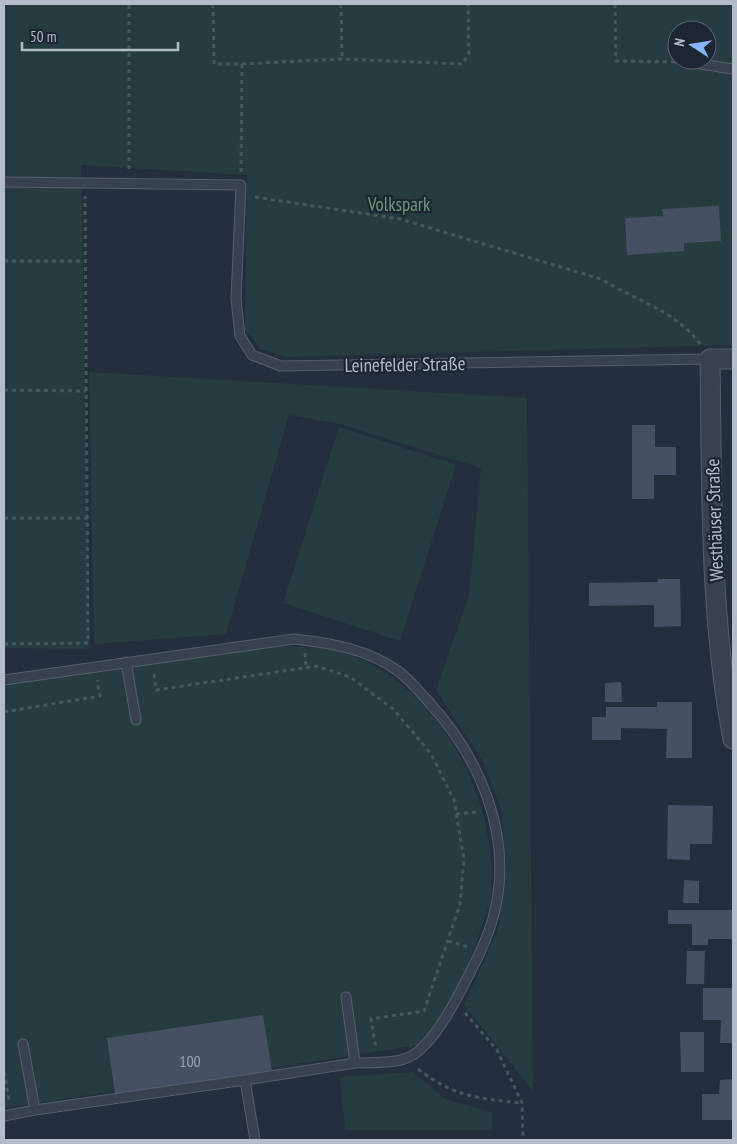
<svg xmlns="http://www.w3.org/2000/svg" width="737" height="1144" viewBox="0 0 737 1144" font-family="'PT Sans Narrow',sans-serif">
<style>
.green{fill:#263c3f;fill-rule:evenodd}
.building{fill:#455162}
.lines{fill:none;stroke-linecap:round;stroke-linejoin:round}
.lane-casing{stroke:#565f6c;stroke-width:11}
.street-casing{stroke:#565f6c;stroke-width:21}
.path{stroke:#44595c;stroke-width:3;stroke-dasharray:4 4;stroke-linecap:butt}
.lane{stroke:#38414e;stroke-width:9}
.street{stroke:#38414e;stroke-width:19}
.labels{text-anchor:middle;stroke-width:4.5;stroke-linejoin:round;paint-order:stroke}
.number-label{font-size:16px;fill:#98a1af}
.park-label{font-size:19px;fill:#6b9a76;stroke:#1d2633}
.street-label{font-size:19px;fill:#b4bcc9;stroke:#1d2633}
</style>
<rect width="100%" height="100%" fill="#242f3e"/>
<!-- green -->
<path class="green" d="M4,4H733V345L287,357L261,349L245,330L247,175L81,165L90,649L4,648ZM677,30H707V60H677Z
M89,372L527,398L533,1091L464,1005L498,930L506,869L502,811L484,763L436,690L469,595L481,468L340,424L289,415L226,634L94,644Z
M339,427L456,465L400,641L283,603Z
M271,646C299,647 326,646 353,656C443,691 499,803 491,896C490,906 485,916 482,925C469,969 448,1009 420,1045L4,1108V685Z
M413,1072L445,1099L492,1112V1130H345L340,1077Z"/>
<!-- building -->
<path class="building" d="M719,206L721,241L684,243V251L627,255L625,218L663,216L662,209Z
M632,425H655V447H676V475H654V499H632Z
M658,579H680L681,626L654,627V605L589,606V583L658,582Z
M621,682L622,702H605V683Z
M657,702H692V758H666L667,729L621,728V740H592V717H606V707H657Z
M668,805L713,806L712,844H690V860L667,859Z
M684,880L699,881V903H683Z
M668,910H733V939H708V945H692V924H668Z
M687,951H705L704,984H686Z
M703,988H733V1043H720L721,1020H703Z
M263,1015L272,1071L115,1094L107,1038Z
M680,1032H704V1072H681Z
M733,1079V1120H702V1094H719L720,1080Z"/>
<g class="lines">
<defs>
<path id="lane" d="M688,62L733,69
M4,182L241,185L236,299L240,336L252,355L281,366L710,359
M126,662L136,720
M4,680L294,639C330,643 368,649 398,671C409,679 418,690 427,700C480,757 514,836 494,914C487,942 472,969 459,994C449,1013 427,1053 404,1059C390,1064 370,1062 355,1063
M23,1044L35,1110L245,1080
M4,1116L35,1110
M255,1140L245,1080L355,1063L346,997"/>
<path id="street" d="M733,359H710C712,485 709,614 733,739"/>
</defs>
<!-- lane casing -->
<use href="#lane" class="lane-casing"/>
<!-- street casing -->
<use href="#street" class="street-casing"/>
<!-- path -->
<path class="path" d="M213,4L214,64H242L241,172
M341,4L342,59
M615,4L616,61L675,62
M242,64L342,59L462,64L469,54L468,4
M129,169V4
M255,197L400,219L601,279C635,300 676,311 700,344
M4,261H85
M4,390L86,391
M4,518H87
M4,644L88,643L85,196
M305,653L306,668
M154,674L156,690L317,666L350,677L393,709L412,731L431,754L454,800L464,859L460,904L424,1011L371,1019L376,1049
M4,712L100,696L97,680
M456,814L477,812
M448,941L468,947
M465,1013L497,1050L522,1103L523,1140
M418,1069C454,1097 477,1098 521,1103
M4,1072L9,1100"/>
<!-- lane -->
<use href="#lane" class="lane"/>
<!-- street -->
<use href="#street" class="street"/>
</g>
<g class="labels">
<!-- number labels -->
<g class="number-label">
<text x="190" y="1067">100</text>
</g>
<!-- park labels -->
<g class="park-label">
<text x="399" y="211">Volkspark</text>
</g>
<!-- street labels -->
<g class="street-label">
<text transform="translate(405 364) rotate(-1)" y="7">Leinefelder Straße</text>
<text transform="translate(714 520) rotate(-92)" y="7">Westhäuser Straße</text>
</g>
</g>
<!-- border -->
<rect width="737" height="1144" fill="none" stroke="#b4bcc9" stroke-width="10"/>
<!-- north arrow -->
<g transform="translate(692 45) rotate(282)"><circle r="24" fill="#1d2633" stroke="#59626f"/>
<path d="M0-4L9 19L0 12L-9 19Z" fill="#8ab4f8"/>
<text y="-8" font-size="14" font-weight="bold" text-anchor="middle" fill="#b4bcc9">N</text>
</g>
<!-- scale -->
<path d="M22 42v8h156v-8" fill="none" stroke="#b4bcc9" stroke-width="2.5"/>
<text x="30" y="42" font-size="15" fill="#b4bcc9" stroke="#1d2633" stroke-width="4" paint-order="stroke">50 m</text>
</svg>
